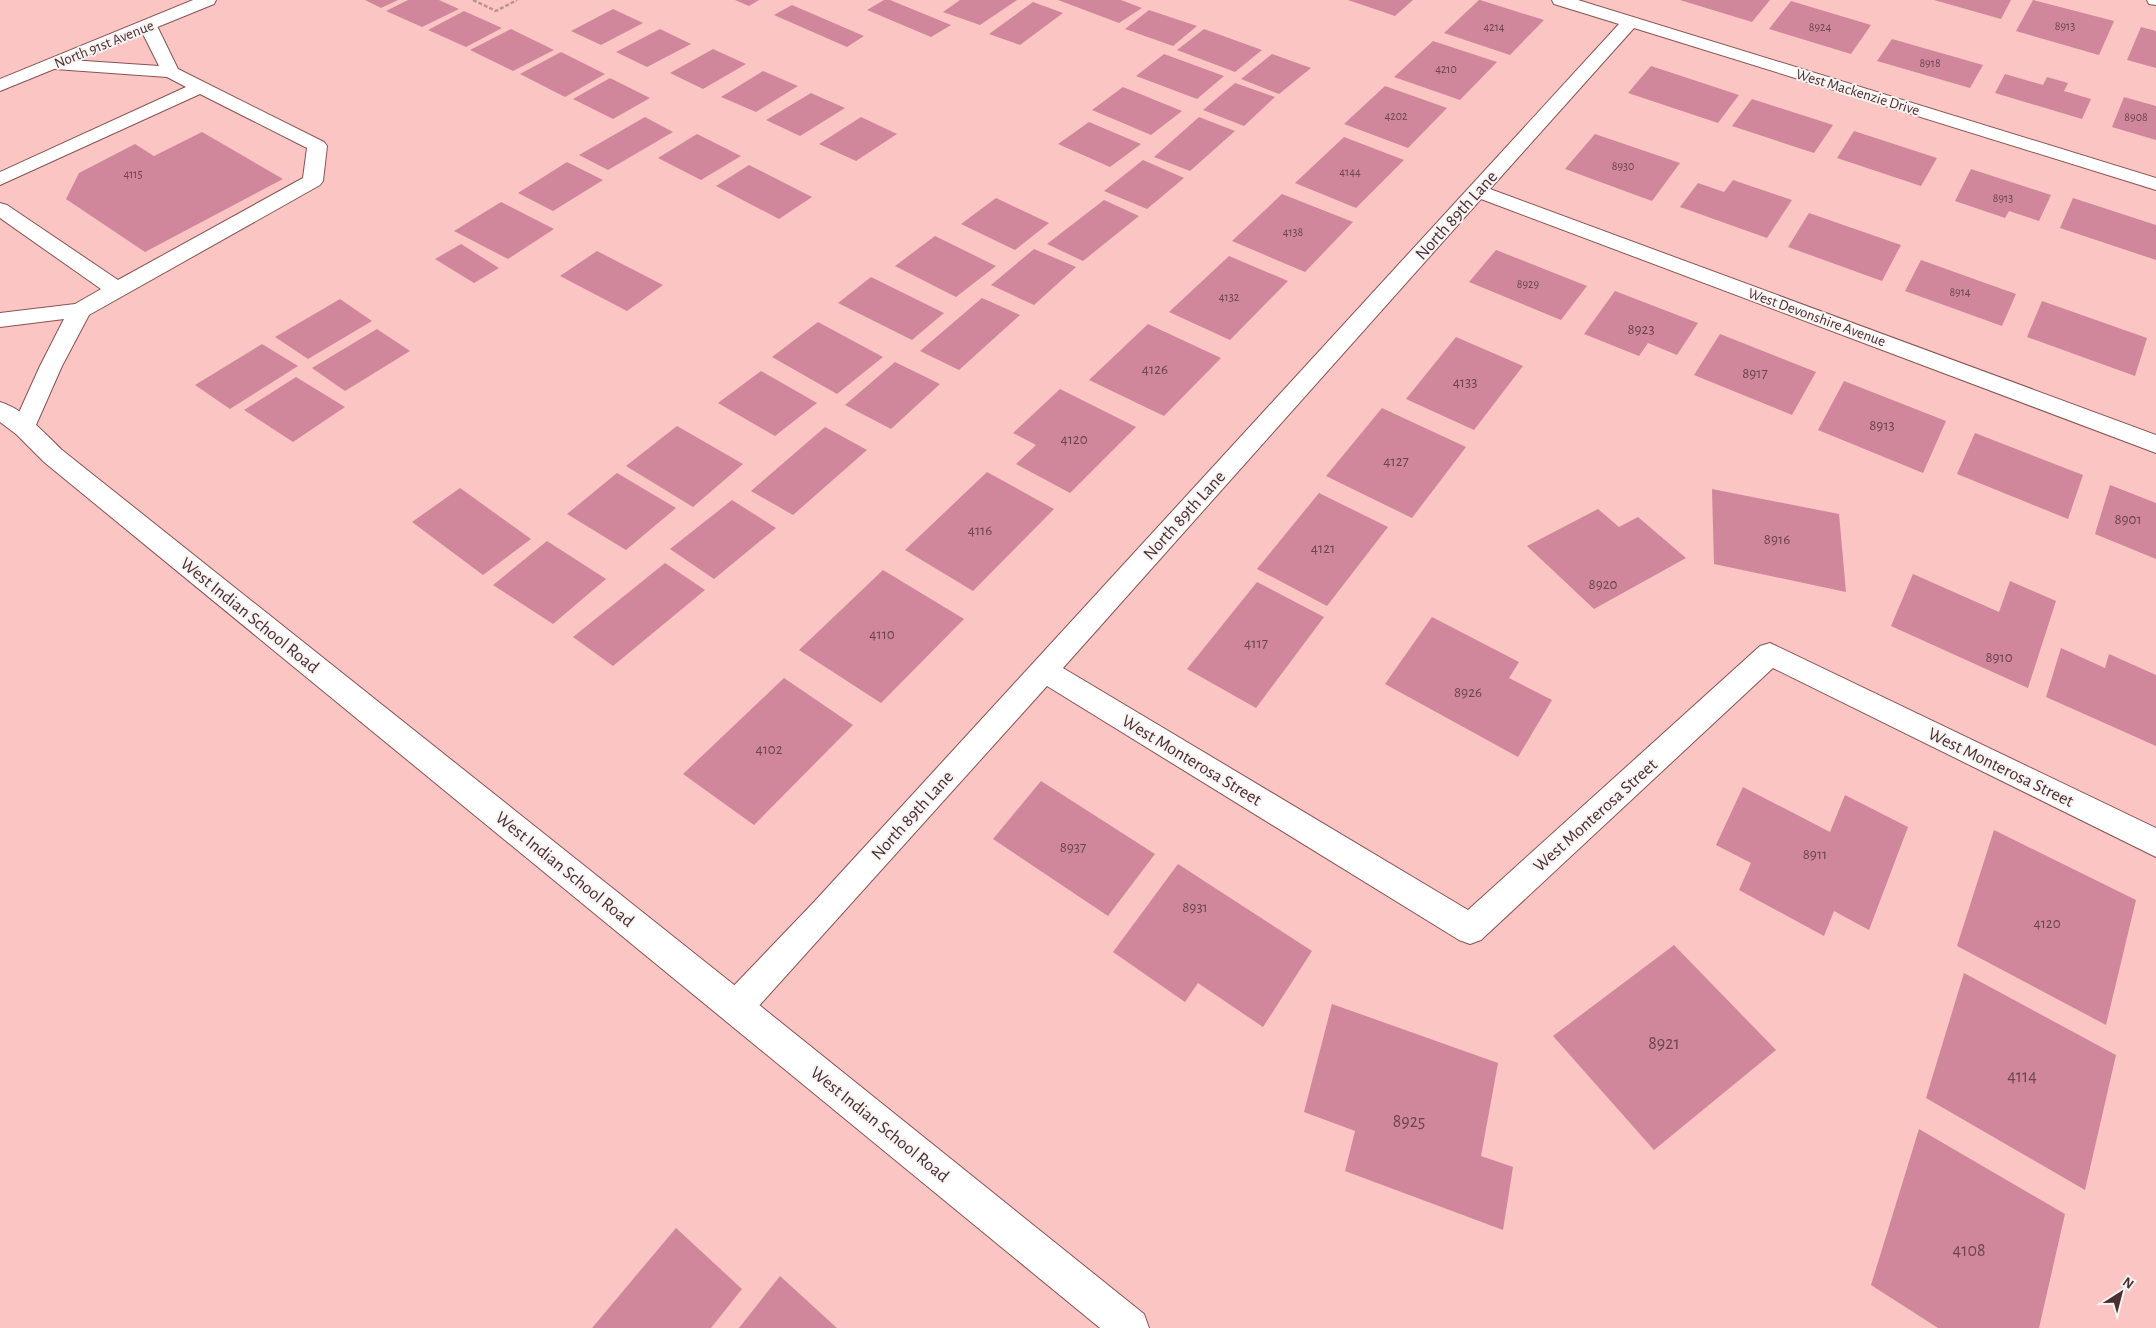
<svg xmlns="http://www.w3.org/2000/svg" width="2156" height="1328" viewBox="0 0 2156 1328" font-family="'Alegreya Sans',sans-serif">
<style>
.building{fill:#d0879c}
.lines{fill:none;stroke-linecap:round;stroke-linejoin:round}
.service-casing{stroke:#8b5252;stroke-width:2}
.minor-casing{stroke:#8b5252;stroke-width:2}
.secondary-casing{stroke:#8b5252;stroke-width:2}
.path{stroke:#be9291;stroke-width:2.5;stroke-dasharray:4 2;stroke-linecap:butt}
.service{fill:#fff;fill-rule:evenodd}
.minor{fill:#fff;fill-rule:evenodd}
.secondary{fill:#fff;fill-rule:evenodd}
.labels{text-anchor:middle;stroke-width:4;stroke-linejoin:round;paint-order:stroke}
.far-number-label{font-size:12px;fill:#6b454a}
.far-street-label{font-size:15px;fill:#492f2f;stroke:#faf3f3}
.number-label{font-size:15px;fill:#6b454a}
.street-label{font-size:18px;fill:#492f2f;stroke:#faf3f3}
.near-number-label{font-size:18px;fill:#6b454a}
</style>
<rect width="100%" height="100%" fill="#fac5c3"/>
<!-- building -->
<path class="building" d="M365,0H398L381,8Z
M408,0H439L459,9L422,27L386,11Z
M735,0H759L749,6Z
M884,0H890L951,25L931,37L867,10Z
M960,0H1017L980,25L943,12Z
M1058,0H1121L1142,8L1119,23Z
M1348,0H1413L1395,16Z
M1479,0H1480L1544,20L1510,55L1444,33Z
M1680,0H1770L1752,22Z
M1934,0H2011L2001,19Z
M2033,0L2114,21L2099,55L2016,31Z
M1791,1L1871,25L1851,54L1769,29Z
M1033,2L1063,13L1020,45L989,34Z
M792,5L864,36L847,47L774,15Z
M613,9L643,23L601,45L571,31Z
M1149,10L1197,26L1173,46L1125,29Z
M464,11L502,28L466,47L428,30Z
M2141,27L2156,31V68L2127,60Z
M511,29L554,50L513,71L470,50Z
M660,29L691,44L647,67L616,52Z
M1204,29L1262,50L1235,72L1177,50Z
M1892,39L1983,65L1970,88L1877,61Z
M1433,41L1497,62L1460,100L1394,77Z
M713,49L746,64L703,89L670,73Z
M561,52L605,74L565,97L520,74Z
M1164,54L1224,76L1197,99L1136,76Z
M1272,54L1311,68L1279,94L1241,79Z
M1651,66L1739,95L1718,123L1628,93Z
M763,71L798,86L756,112L721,97Z
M2005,74L2043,85L2047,77L2068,83L2064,91L2091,99L2082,119L1995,93Z
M610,78L650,98L613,119L573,99Z
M1235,83L1275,97L1244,126L1203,110Z
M1385,86L1447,108L1408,148L1344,124Z
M1123,87L1182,111L1151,135L1092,110Z
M811,93L845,108L800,136L766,120Z
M2124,97L2156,106V140L2112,127Z
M1752,99L1833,125L1814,153L1732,126Z
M645,117L673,132L608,170L579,155Z
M861,117L897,134L856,161L819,144Z
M1199,117L1235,131L1190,171L1154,157Z
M1089,122L1141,144L1110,167L1058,144Z
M1854,131L1937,158L1921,186L1837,158Z
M202,132L283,179L145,252L66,199L79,173L135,144L154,156Z
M697,134L741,156L701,180L658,158Z
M1595,134L1680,163L1652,201L1565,169Z
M1344,137L1404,160L1356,208L1295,183Z
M1143,160L1184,178L1147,209L1104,191Z
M567,162L603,180L553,211L518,193Z
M749,165L812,197L779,219L716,186Z
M1971,169L2051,195L2039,221L2009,211L2005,218L1955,201Z
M1733,180L1792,200L1767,238L1680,207L1698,183L1724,192Z
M1282,194L1353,222L1305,272L1232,241Z
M996,198L1049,223L1015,250L961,224Z
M2073,198L2156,225V260L2060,228Z
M1104,200L1139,216L1083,261L1047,244Z
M501,202L554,229L508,259L454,231Z
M1809,213L1901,245L1882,281L1788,247Z
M935,236L996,266L956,297L895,266Z
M461,244L499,268L474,283L435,259Z
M1034,249L1076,267L1034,305L991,285Z
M1496,250L1587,286L1561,320L1469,282Z
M597,251L663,285L627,311L560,276Z
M1229,256L1288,281L1230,340L1169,312Z
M1921,260L2016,294L2002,326L1905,291Z
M871,277L944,313L912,340L838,303Z
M1615,291L1698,323L1677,355L1648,343L1639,356L1584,334Z
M982,298L1020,315L959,370L920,351Z
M340,299L372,321L308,359L275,337Z
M2042,301L2147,338L2135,376L2027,337Z
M818,322L883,357L837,394L772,357Z
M1148,324L1221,358L1164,416L1089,380Z
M377,329L410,351L345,391L312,368Z
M1720,334L1816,372L1792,415L1694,375Z
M1456,337L1523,366L1474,430L1406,399Z
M262,344L298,366L230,409L195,385Z
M895,362L940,384L891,429L845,405Z
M761,371L817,403L775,436L718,403Z
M296,377L345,407L293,442L244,410Z
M1844,381L1946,421L1923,473L1818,430Z
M1060,389L1136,427L1070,493L1016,464L1036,445L1013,433Z
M1382,408L1466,447L1412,518L1326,476Z
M677,426L743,464L693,507L626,466Z
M825,427L867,450L793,515L751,491Z
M1975,433L2083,475L2068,519L1957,474Z
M987,472L1054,509L973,591L905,550Z
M617,473L676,508L626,550L567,514Z
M2110,485L2156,503V559L2095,534Z
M460,488L531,539L483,575L412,522Z
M1712,489L1839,514L1846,592L1714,564Z
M1319,493L1388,527L1327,606L1257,569Z
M732,500L776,528L714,579L670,549Z
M1598,509L1619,527L1638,517L1686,558L1594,609L1527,546Z
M547,541L606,579L553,624L493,585Z
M665,563L705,590L613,666L573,637Z
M883,570L964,619L881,703L799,650Z
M1913,574L1999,612L2010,581L2056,601L2028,688L1891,626Z
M1257,582L1324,617L1256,708L1187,669Z
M1432,617L1519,662L1509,678L1552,700L1518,757L1385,684Z
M2061,648L2105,668L2109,654L2156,675V746L2046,697Z
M784,678L853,725L754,825L683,774Z
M1041,781L1155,854L1108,916L993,839Z
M1743,787L1830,832L1845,795L1908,827L1869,930L1834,911L1824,936L1739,890L1751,863L1716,845Z
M1994,830L2136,900L2106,1025L1957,946Z
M1178,864L1312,951L1263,1027L1198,983L1185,1002L1113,952Z
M1674,945L1776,1050L1654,1150L1553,1036Z
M1964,973L2116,1055L2085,1190L1926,1098Z
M1332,1004L1498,1063L1481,1156L1513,1167L1503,1230L1345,1171L1355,1131L1304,1112Z
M1919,1129L2065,1214L2039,1328H1938L1871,1285Z
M676,1228L742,1289L711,1328H592Z
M780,1276L837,1328H739Z"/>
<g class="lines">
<defs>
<path id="service" d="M148,21L154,22L157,26L178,69L324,142L327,146L323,181L320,185L89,315L62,366L32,434L24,436L16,434L12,428L40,366L64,319L0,327V313L75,304L101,289L0,218V203L7,205L118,280L303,178L307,148L200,94L0,185V172L186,87L167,77L55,69L49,68L46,64L49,60L55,59L159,66L139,26L142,22Z"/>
<path id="minor" d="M1552,0H1578L2156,178V190L1634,28L1490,189L2156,435V453L1481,199L1063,668L1468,910L1760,646L1770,643L2156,828V857L1773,668L1481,940L1470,944L1459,940L1047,686L748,1018L736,1023L724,1018L719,1007L724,996L814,902L1619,24L1554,4Z
M2147,0H2156V5L2149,4Z"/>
<path id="secondary" d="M193,0H216L214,4L0,91V79Z
M0,402C24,409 44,433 62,450L748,996L1144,1314L1149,1328H1100L44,462L16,434L0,422Z"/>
</defs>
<!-- service casing -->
<use href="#service" class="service-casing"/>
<!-- minor casing -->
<use href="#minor" class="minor-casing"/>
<!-- secondary casing -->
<use href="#secondary" class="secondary-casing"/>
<!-- path -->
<path class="path" d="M473,0L496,11L517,0"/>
<!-- service -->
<use href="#service" class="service"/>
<!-- minor -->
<use href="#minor" class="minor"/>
<!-- secondary -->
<use href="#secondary" class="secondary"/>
</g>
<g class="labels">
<!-- far-number labels -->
<g class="far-number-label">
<text x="2065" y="30">8913</text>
<text x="1494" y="31">4214</text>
<text x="1820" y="31">8924</text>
<text x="1930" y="67">8918</text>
<text x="1446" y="73">4210</text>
<text x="1396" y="120">4202</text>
<text x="2136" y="121">8908</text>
<text x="1623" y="170">8930</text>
<text x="1350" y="176">4144</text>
<text x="133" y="178">4115</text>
<text x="2003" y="202">8913</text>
<text x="1293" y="236">4138</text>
<text x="1528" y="288">8929</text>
<text x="1960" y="296">8914</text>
<text x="1229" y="301">4132</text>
</g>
<!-- far-street labels -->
<g class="far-street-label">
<text transform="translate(104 44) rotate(-22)" y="5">North 91st Avenue</text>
<text transform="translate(1858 92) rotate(17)" y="5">West Mackenzie Drive</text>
<text transform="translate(1817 317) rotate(20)" y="5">West Devonshire Avenue</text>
</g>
<!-- number labels -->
<g class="number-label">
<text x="1641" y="334">8923</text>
<text x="1155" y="374">4126</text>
<text x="1755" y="378">8917</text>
<text x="1465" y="387">4133</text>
<text x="1882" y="430">8913</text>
<text x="1074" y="444">4120</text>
<text x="1396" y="466">4127</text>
<text x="2128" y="524">8901</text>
<text x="980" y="535">4116</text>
<text x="1777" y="544">8916</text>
<text x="1323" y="553">4121</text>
<text x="1603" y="589">8920</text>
<text x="882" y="639">4110</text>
<text x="1256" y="648">4117</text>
<text x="1999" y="662">8910</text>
<text x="1468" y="697">8926</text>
<text x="769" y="754">4102</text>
<text x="1073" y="852">8937</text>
<text x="1815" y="859">8911</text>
<text x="1195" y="912">8931</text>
<text x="2047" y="928">4120</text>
</g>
<!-- street labels -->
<g class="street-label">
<text transform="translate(1456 215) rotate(-48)" y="6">North 89th Lane</text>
<text transform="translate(1184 515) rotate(-48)" y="6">North 89th Lane</text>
<text transform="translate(250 615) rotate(39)" y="6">West Indian School Road</text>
<text transform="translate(1192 760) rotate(31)" y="6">West Monterosa Street</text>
<text transform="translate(2001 767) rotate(26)" y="6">West Monterosa Street</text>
<text transform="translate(912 815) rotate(-48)" y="6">North 89th Lane</text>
<text transform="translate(1595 815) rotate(-42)" y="6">West Monterosa Street</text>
<text transform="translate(565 869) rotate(39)" y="6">West Indian School Road</text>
<text transform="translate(880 1124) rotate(39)" y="6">West Indian School Road</text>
</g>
<!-- near-number labels -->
<g class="near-number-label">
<text x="1664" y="1049">8921</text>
<text x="2022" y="1082">4114</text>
<text x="1409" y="1127">8925</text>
<text x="1969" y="1256">4108</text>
</g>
</g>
<!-- north arrow -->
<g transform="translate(2121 1293) rotate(36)" stroke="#faf3f3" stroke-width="4" paint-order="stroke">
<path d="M0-4L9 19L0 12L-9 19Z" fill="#492f2f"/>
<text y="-8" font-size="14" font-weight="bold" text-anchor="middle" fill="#492f2f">N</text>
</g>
</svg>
